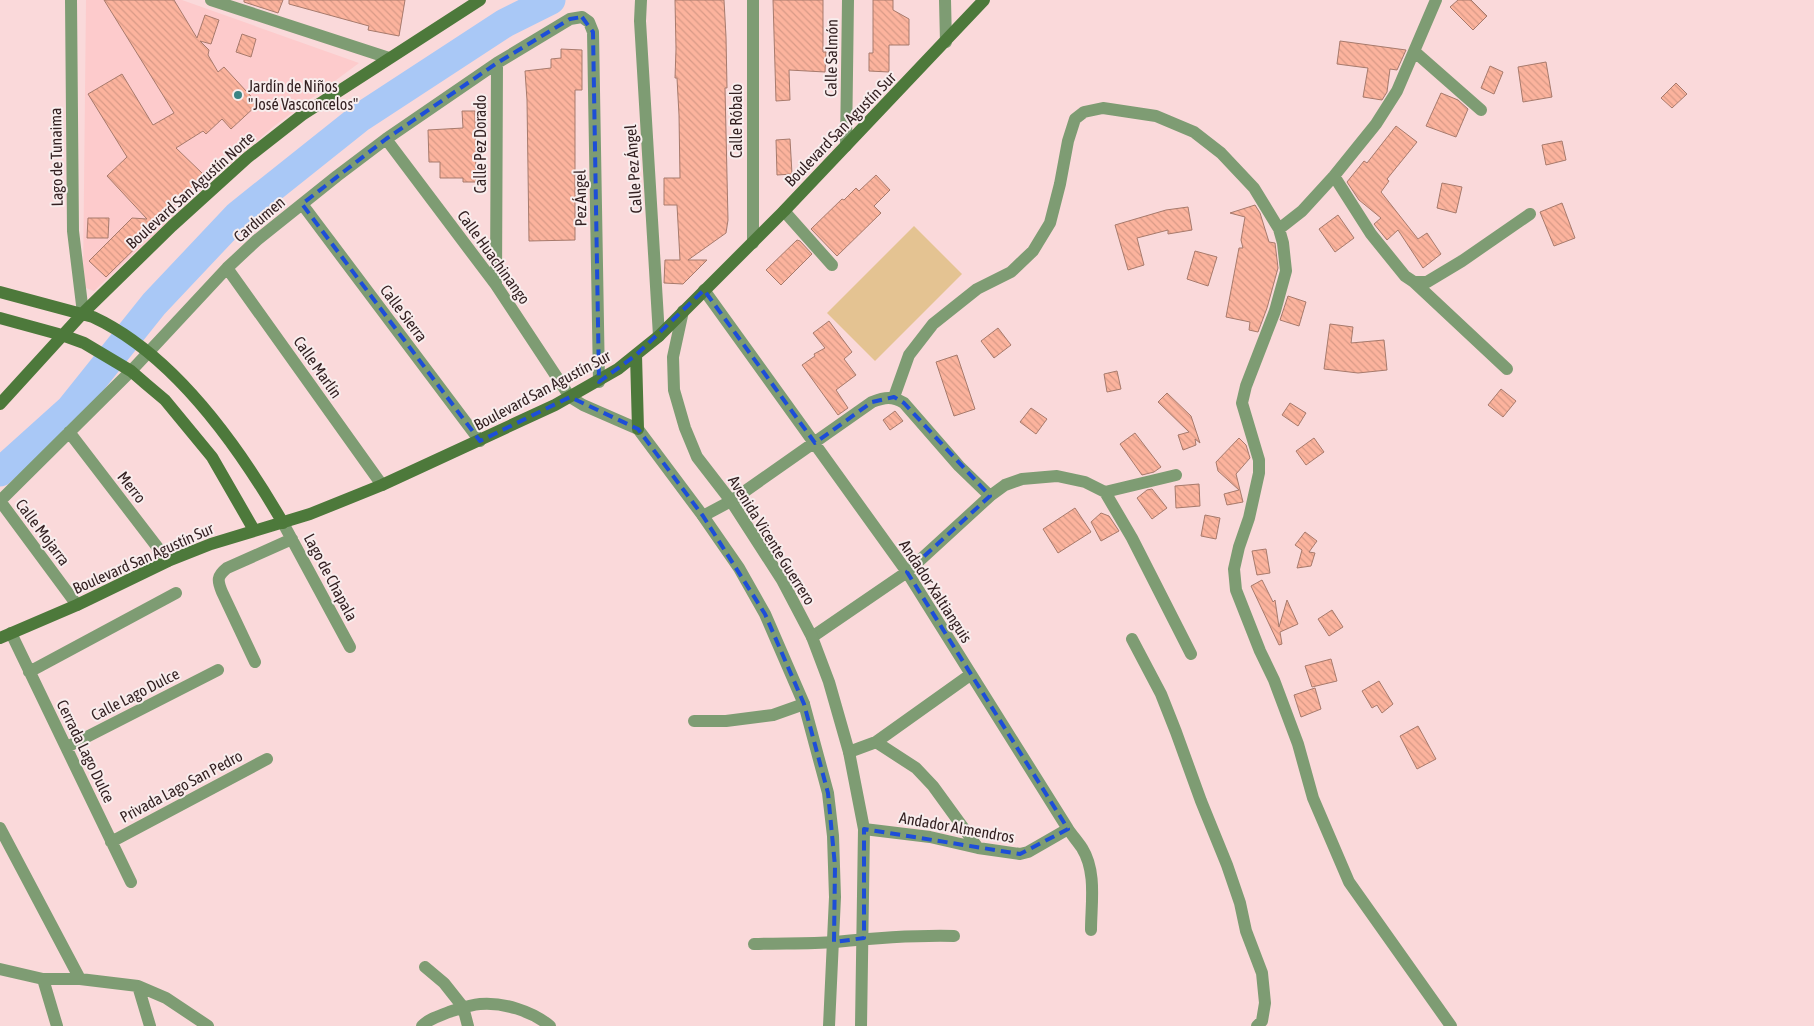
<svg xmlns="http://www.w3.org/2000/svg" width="1814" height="1026" viewBox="0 0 1814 1026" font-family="'Asap Condensed',sans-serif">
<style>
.built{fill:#fdcbcc}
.garden{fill:#e4c392}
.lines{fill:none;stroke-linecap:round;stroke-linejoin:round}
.river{stroke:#a9c8f6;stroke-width:29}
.building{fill:url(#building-back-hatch);stroke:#a77a6c}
.minor{stroke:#7e9c73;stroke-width:12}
.tertiary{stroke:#7e9c73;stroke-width:12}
.secondary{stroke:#4d793b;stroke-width:12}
.marked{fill:none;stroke:#1d4ed8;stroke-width:4;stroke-dasharray:10 6;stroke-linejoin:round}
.poi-dot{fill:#3b8485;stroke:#f8eded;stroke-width:2}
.labels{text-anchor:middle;stroke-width:4;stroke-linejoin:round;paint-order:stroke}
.street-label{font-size:16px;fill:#321f20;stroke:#f8eded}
.poi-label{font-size:16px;fill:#321f20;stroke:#f8eded;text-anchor:start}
</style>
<defs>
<pattern id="building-back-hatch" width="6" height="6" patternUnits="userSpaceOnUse" patternTransform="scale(1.25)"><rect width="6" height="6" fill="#fcb39d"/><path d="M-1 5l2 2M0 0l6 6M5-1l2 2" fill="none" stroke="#d89a87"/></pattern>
</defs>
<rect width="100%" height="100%" fill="#fad9da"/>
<!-- built -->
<path class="built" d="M86,0H182L359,63L273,127L213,179L94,291L86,288L83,281Z"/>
<!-- garden -->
<path class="garden" d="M914,226L962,274L875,361L827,313Z"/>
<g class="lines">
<!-- river -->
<path class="river" d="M0,472L70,409L154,304L238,215L361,117L505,23L551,0"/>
</g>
<!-- building -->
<path class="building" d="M104,0H174L197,38L205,15L219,20L211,44L200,41L209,50L208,55L218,72L224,67L258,104L231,129L222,119L206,134L203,131L176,148L204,175L166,213L169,215L106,277L89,261L132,218L147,219L107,176L127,157L88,94L122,74L153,125L174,113Z
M244,0H283L278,13L244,2Z
M289,0H405L399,36L368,30L369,26L289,4Z
M675,0H724L726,37L727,88H725L728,220L726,233L688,260H707L683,284L664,283L665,260H680L677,205H664V178H680L679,115L677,78H675L676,49Z
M773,0H823V52H826L825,72L789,70L790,100L776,101Z
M873,0H893V10L909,19V45H889V72L869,71V53H873Z
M1458,0H1471L1487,16L1473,30L1450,7Z
M242,34L256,39L251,57L236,52Z
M1340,41L1406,50L1397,70L1390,69L1387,92L1382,100L1363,97L1368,68L1337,64Z
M561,49L582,50V90H575V240L529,241L527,100L525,71L551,68V59L561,58Z
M1546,62L1552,97L1523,102L1518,67Z
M1490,66L1503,72L1494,94L1481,88Z
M1676,83L1687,94L1672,108L1661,98Z
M1441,93L1458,100L1468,109L1456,137L1426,126Z
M462,111H475L476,182H463V178H440V162H429L428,130L463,128Z
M1396,126L1417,142L1387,179L1389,181L1381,192L1418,239L1427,233L1441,254L1423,268L1398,230L1387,240L1374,224L1381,218L1359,200L1347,182L1364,161L1367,163Z
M790,139L792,174L777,175L776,140Z
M1562,141L1566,160L1546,165L1542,145Z
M876,175L890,190L874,206L881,213L837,256L811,229L842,199L844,200L856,188L859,191Z
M1442,183L1462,187L1456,213L1437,208Z
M1562,203L1575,238L1554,246L1540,212Z
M1255,205L1260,213L1269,242L1275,243L1278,268L1267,308L1258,332L1249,330L1250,322L1226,317L1239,248H1243L1241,240L1245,217L1230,213Z
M1188,207L1192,230L1168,234V230L1137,238L1144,265L1128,270L1115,225L1166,210Z
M1338,215L1354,238L1335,252L1319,229Z
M88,218H109L108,238H87Z
M797,240L800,241L812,254L781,285L766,270Z
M1195,251L1217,257L1208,286L1187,279Z
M1288,296L1306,302L1299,326L1280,320Z
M829,321L852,352L844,359L856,375L836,390L848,408L838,415L802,365L815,356L814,354L825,348L813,333Z
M1330,324L1353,327L1351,343L1384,340L1387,370L1358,373L1324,369Z
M998,328L1011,345L994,358L981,341Z
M957,355L975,409L954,416L936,362Z
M1117,371L1121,389L1107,392L1104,374Z
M1501,389L1516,401L1503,417L1488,405Z
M1167,393L1191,416L1200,443L1195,439L1196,445L1183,450L1178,435L1189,432L1158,402Z
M1290,403L1306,413L1298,426L1282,415Z
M1031,408L1047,419L1036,434L1020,422Z
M895,411L903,421L890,430L883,420Z
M1135,433L1161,467L1154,472L1142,475L1120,444Z
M1239,438L1246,445L1250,458L1236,474L1243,502L1227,505L1224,494L1239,490L1218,471L1216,462Z
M1314,438L1324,452L1306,465L1296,451Z
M1199,484L1200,506L1176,508L1175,486Z
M1152,489L1167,508L1152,519L1137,498L1147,490Z
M1075,508L1091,532L1058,553L1043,529Z
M1101,513L1109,516L1119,531L1101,541L1091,522Z
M1205,515L1220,518L1216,539L1201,536Z
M1305,532L1317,541L1309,552L1315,553L1311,566L1297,568L1302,550L1295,545Z
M1266,549L1270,573L1257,575L1252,551Z
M1262,580L1273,602L1275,600L1279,627L1287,600L1298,624L1280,632L1282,644L1279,645L1251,586Z
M1332,610L1343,627L1329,636L1318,619Z
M1331,659L1337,681L1312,687L1305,666Z
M1379,681L1393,704L1382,713L1377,705L1372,708L1362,691Z
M1315,688L1321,709L1301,717L1294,695Z
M1418,726L1436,759L1417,769L1400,736Z"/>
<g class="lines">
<!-- minor -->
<path class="minor" d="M71,0L73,231L83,313
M211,0L389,58
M641,0L640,21L659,336
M945,0L946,42
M1415,52L1481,110
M386,139L496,285L570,397
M846,146L848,0
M1334,176L1371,234L1405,276L1414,282H1427L1462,261L1530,214
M302,204L480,441
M784,211L832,265
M1279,229L1302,211L1334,176L1376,124L1397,91L1436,0
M753,243V0
M227,268L382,485
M1414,282L1507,369
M496,285L497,63
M704,290L907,572L1068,829C1072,835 1078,842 1082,848C1097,872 1091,904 1091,930
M894,397L909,355L933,324L977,289L1011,272L1033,251L1050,223L1060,184L1068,141L1075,119L1084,112L1103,108L1156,116L1194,132L1221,153L1254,188L1279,229L1283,243L1286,271L1275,311L1246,386L1242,403L1259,460V473L1249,518L1239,547L1234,569L1236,590L1260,651L1274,680L1298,744L1313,798L1349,882L1451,1026
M69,432L168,561
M1105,492L1176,475
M0,501L131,371L227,268L257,240L337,176L386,139L497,63L570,19L582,17L589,22L593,32L599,382
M0,501L77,605
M703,516L731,501L872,402C885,397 892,396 904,403L959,466L990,496
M283,523L350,647
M11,633L131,882
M812,637L907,572L990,496L1005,485L1022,479L1057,476L1085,482L1105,492L1132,538L1191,654
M1132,639L1161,694L1176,732L1201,801L1227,865L1240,903L1246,931L1262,973L1265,1003L1262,1021L1257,1026
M255,662L222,592C217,580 217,576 227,568L292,539
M29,672L176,593
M694,721H726L773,715L804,704
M876,742L916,768L933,786L978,848
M67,747L218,670
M849,752L876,742L970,675
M0,828L80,979
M864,829L930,837L978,848L1020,854L1028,852L1068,829
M111,842L267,759
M754,944C781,943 808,944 835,942C875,938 914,935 954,936
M425,967L444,983L463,1007L468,1026
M0,969L43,979H80L138,986L166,998L208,1026
M43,979L57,1026
M138,986L150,1026
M422,1026C430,1018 439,1016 449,1012C459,1009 469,1005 480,1004C503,1002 532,1011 550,1026"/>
<!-- tertiary -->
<path class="tertiary" d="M683,311L673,357L674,390L685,428L697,457L731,501L782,580L812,637L829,682L849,752L864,829L861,1026
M570,397L583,405L638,429L703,516L739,568L765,614L804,704L828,793L833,836L835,897L829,1026"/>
<!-- secondary -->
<path class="secondary" d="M0,292L93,317C175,355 239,447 283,523
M0,318L62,335L84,343L131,371L146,384L165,400L212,457L254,530
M636,355L638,429
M0,404L83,313L172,226L247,158L302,115L480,0
M0,638L77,605L168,561L211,544L310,514L382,485L555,405L618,369L659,336L784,211L984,0"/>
</g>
<!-- marked area -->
<path class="marked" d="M582,17L593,32L599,382L636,355L704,290L815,443L872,402L894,397L904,403L990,496L907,572L1068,829L1020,854L864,829V938L834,942L835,866L828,793L804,704L765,614L703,516L638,429L570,397L480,441L302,204L386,139L497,63L570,19Z"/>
<!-- markers -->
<circle class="poi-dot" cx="238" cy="95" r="5"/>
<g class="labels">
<!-- street labels -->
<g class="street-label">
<text transform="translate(831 58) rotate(-89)" y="6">Calle Salmón</text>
<text transform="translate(736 121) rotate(-90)" y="6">Calle Róbalo</text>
<text transform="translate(840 129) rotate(-46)" y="6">Boulevard San Agustín Sur</text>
<text transform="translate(480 144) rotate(-90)" y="6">Calle Pez Dorado</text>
<text transform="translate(56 157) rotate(-91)" y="6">Lago de Tunaima</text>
<text transform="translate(633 169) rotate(-94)" y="6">Calle Pez Ángel</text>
<text transform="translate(190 190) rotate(-42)" y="6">Boulevard San Agustín Norte</text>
<text transform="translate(580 198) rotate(-91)" y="6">Pez Ángel</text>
<text transform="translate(259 219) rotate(-40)" y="6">Cardumen</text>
<text transform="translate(494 257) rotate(54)" y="6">Calle Huachinango</text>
<text transform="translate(404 313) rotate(53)" y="6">Calle Sierra</text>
<text transform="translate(318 367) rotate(55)" y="6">Calle Marlín</text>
<text transform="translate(542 390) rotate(-28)" y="6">Boulevard San Agustín Sur</text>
<text transform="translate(132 487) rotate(52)" y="6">Merro</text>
<text transform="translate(43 532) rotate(53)" y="6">Calle Mojarra</text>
<text transform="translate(772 540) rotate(58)" y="6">Avenida Vicente Guerrero</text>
<text transform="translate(143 558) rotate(-24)" y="6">Boulevard San Agustín Sur</text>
<text transform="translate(331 577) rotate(62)" y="6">Lago de Chapala</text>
<text transform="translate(936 591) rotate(57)" y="6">Andador Xaltianguis</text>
<text transform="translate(135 694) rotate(-27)" y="6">Calle Lago Dulce</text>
<text transform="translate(86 751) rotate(64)" y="6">Cerrada Lago Dulce</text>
<text transform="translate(181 786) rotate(-28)" y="6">Privada Lago San Pedro</text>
<text transform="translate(957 827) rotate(10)" y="6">Andador Almendros</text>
</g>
<!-- poi labels -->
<g class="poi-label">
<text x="248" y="92">Jardín de Niños<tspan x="248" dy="18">"José Vasconcelos"</tspan></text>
</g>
</g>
</svg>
